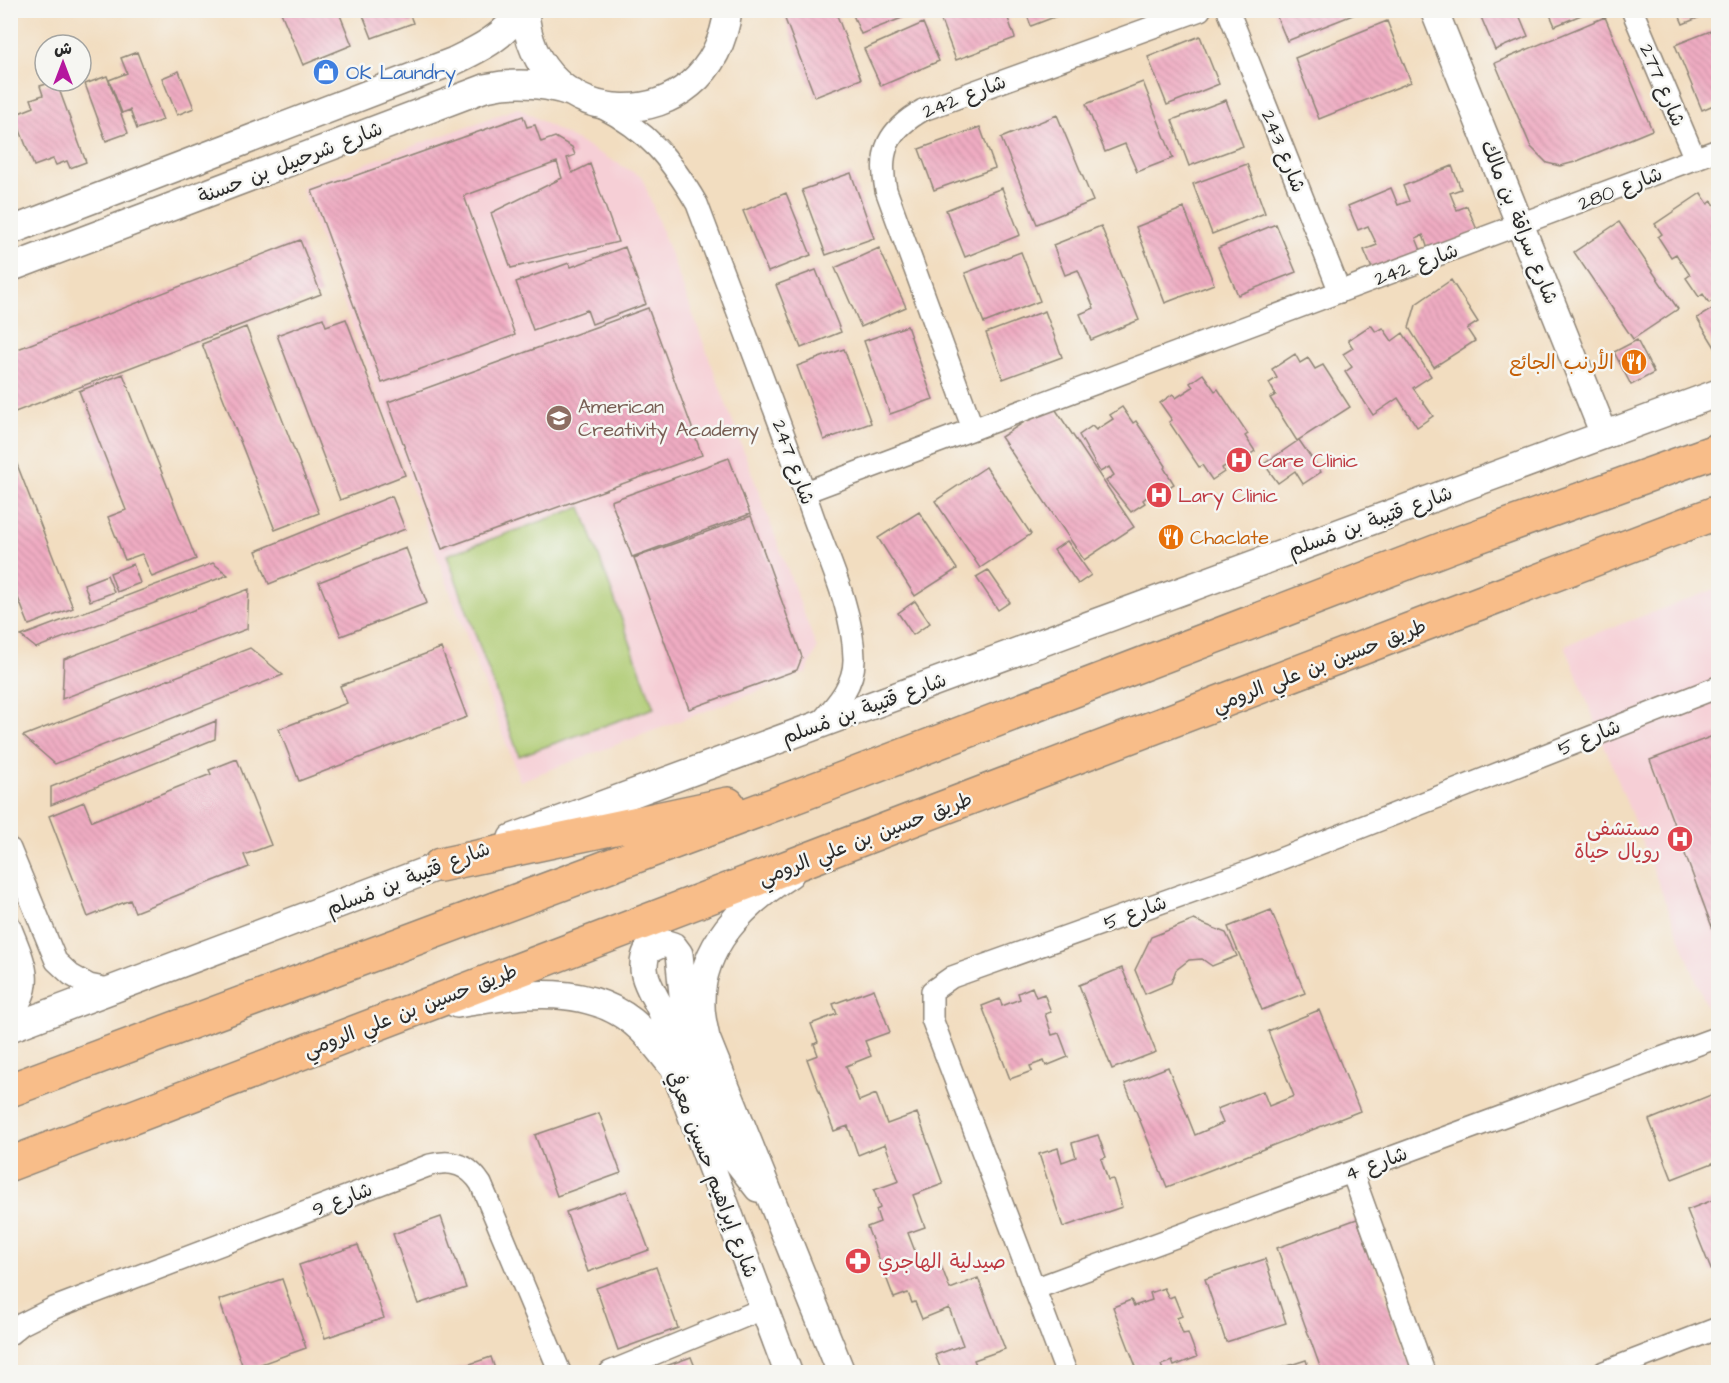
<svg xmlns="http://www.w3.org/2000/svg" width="1729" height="1383" viewBox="0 0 1729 1383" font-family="'Architects Daughter','Playpen Sans Arabic',sans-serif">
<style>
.built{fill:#f6cfd6}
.pitch{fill:#aeca71;stroke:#6c7a4e;stroke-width:1.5}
.building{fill:url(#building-back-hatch)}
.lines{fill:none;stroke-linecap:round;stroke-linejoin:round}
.minor-casing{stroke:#8e8476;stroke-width:24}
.tertiary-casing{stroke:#8e8476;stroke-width:30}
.trunk-casing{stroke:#8e8476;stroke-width:36}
.minor{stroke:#fff;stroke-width:21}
.tertiary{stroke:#fff;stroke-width:27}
.trunk{stroke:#f8bd89;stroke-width:33}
.labels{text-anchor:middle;stroke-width:5;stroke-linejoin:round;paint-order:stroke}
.shop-label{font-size:20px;fill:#366cbe;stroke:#f6f6f2;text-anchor:start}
.street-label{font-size:20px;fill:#2b2b2b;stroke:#f6f6f2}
.food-label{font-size:20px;fill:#c56008;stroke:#f6f6f2;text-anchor:end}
.education-label{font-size:20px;fill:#785e54;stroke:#f6f6f2;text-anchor:start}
.health-label{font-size:20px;fill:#be3a42;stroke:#f6f6f2;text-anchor:start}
</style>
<defs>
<pattern id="building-back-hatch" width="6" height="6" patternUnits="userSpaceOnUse" patternTransform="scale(1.5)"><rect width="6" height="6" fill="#efacc2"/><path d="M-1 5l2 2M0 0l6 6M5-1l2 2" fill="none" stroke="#cd94a7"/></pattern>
</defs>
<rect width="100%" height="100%" fill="#f6f6f2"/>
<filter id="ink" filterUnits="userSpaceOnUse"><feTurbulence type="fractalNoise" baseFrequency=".0167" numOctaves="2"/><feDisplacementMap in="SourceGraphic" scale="12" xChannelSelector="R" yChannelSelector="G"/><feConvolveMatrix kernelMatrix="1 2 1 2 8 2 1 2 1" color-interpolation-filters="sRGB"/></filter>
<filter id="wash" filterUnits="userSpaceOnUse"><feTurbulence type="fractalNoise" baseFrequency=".008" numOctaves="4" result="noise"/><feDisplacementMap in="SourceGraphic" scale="24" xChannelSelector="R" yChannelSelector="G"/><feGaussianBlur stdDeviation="1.35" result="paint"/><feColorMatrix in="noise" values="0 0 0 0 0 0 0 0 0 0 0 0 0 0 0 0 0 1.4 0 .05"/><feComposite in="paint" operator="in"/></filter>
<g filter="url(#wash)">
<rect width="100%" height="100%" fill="#f2ddc0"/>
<!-- built -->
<path class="built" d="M518,108L642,177L817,649L806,673L520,781L301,187Z
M1718,588V1032L1717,1033L1565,645Z"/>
<!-- pitch -->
<path class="pitch" d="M581,507L654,708L519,756L447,555Z"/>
<g id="blocks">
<!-- building -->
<path class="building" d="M280,10H338L352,45L303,65Z
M361,10H408L413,23L372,38Z
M806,10H835L861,79L815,97L785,19Z
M851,10H920V11L861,34Z
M961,10H1005L1015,38L956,60L940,18Z
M1025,10H1070V11L1031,26Z
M1274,10H1363V11L1287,41Z
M1478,10H1517L1528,36L1495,50Z
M1548,10H1580L1581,15L1555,26Z
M1677,10H1715V11L1683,24Z
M1605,17L1652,130L1575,162L1560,166L1547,163L1531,147L1495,63Z
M1387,21L1411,82L1319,119L1295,58Z
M923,23L939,61L881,86L864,49Z
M1718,28V103L1702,110L1675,45Z
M1200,36L1219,84L1167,105L1148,57Z
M137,52L163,120L137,129L130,110L122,113L109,80L127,73L121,58Z
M179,71L194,108L177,115L162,78Z
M107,76L128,133L106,141L85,84Z
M56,81L86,162L70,168L67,161L56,165L53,159L34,166L14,115L34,107L31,99L43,95L40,86Z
M1143,82L1173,158L1137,172L1125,144L1105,152L1086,104Z
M1226,100L1243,146L1189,166L1172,120Z
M1057,115L1093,201L1037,224L1001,138Z
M523,116L527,127L535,125L541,142L555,137L572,147L575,155L567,158L572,173L590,164L618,242L511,268L491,213L562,178L557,162L464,196L515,335L382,383L312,191Z
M980,127L995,168L934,190L919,149Z
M1247,164L1265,213L1212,234L1193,184Z
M1452,166L1461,189L1450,193L1457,210L1467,206L1478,232L1429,252L1423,235L1416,238L1422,253L1374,273L1364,250L1377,245L1368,226L1358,230L1348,206L1391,188L1398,205L1409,201L1403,186Z
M851,173L874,238L826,255L802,190Z
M1002,188L1020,235L965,257L946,210Z
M786,193L811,255L768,272L743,211Z
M1701,193L1708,204L1712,201L1718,210V297L1709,303L1703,294L1699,297L1686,278L1690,275L1676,254L1671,257L1658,237L1662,234L1655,224Z
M1184,208L1214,284L1165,303L1136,227Z
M1619,222L1678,309L1633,339L1574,252Z
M1276,224L1296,272L1238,295L1218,248Z
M1101,226L1139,320L1091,340L1080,314L1094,308L1078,270L1065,275L1053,245Z
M300,240L321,294L10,414V352Z
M625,247L646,304L592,324L587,310L533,330L516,282L569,263L571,267Z
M879,248L906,307L861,327L835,268Z
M1021,252L1040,301L984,323L965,273Z
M816,270L841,332L801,348L776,285Z
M1451,280L1478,322L1467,329L1475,341L1434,367L1409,328L1416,304Z
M648,308L702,455L442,549L388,402Z
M1712,309L1718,320V348L1716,349L1697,318Z
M1045,311L1062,357L1003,379L986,333Z
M323,318L326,326L346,319L405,475L340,500L277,335Z
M1371,325L1376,332L1383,328L1392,341L1403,333L1431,376L1413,388L1433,416L1417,427L1398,398L1373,415L1345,372L1352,367L1343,354L1353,348L1348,340Z
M907,326L933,399L890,414L864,341Z
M246,327L319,513L275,530L202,344Z
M1637,340L1654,373L1631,385L1614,352Z
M844,349L871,423L824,440L797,366Z
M1295,354L1300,363L1308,358L1315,369L1323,365L1350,407L1297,441L1270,398L1276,395L1269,383L1277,378L1272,369Z
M123,374L196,559L152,577L142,554L125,560L108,517L126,510L79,391Z
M1203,374L1215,391L1218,389L1248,434L1245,436L1255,451L1243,459L1241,456L1222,468L1224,472L1212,480L1202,465L1199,467L1169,422L1172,420L1160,403L1173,394L1176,398L1193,387L1190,383Z
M1052,404L1134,527L1084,560L1001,437Z
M1122,407L1133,423L1136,421L1166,466L1164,468L1174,484L1163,491L1161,487L1143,500L1145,503L1131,512L1106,481L1114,475L1109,467L1100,472L1079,435L1092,426L1096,430L1113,419L1110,415Z
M1299,440L1321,472L1303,484L1295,471L1278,483L1264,464Z
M11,449L73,608L29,625L10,578Z
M729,458L750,514L632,557L611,501Z
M986,467L1031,534L980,568L935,501Z
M392,496L405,529L269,584L256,551Z
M919,512L957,569L915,596L878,538Z
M751,516L802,657L797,670L689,709L634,558Z
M1067,541L1091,575L1078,584L1054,550Z
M406,548L427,603L341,636L319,582Z
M213,563L228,575L36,648L21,636Z
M133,564L140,583L117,592L110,573Z
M988,570L1010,602L998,610L976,577Z
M107,575L114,592L90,601L84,584Z
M249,589L247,629L62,699L64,659Z
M915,601L930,623L913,635L898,613Z
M250,648L283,675L55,764L23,736Z
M441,648L467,717L299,781L279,729L347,703L340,686Z
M216,721L215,739L51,805V787Z
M1718,734V943L1650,760Z
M237,759L271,845L244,855L249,867L135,912L130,900L88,917L49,816L84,802L92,821L211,774L209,770Z
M1271,910L1305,993L1262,1010L1228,927Z
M1194,920L1226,933L1237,956L1212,966L1202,959L1189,960L1176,970L1171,983L1145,994L1135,970L1151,937Z
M1122,968L1156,1052L1112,1069L1079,985Z
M1032,987L1036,997L1044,994L1051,1012L1045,1014L1052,1035L1059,1033L1068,1057L1046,1066L1044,1061L1030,1066L1032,1071L1010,1079L982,1006L1000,999L1002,1006L1020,999L1018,993Z
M874,989L890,1032L865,1041L871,1056L846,1066L859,1101L876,1094L887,1124L917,1113L943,1184L913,1195L925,1227L908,1233L921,1267L939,1260L950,1289L978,1278L1005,1349L974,1360L979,1372H942L935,1355L963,1345L949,1308L922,1319L915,1302L912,1303L908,1293L894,1298L867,1227L880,1222L876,1210L880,1208L874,1190L899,1181L885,1144L858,1155L848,1126L834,1131L807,1059L818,1055L814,1044L818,1042L811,1024L837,1014L833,1004Z
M1319,1010L1360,1111L1167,1187L1125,1084L1168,1067L1195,1135L1223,1123L1217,1109L1263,1091L1269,1106L1294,1096L1268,1031Z
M1718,1092V1161L1672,1179L1649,1120Z
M599,1113L621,1173L557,1196L535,1135Z
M1098,1135L1106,1157L1101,1159L1108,1180L1113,1179L1122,1207L1063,1227L1039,1154L1058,1148L1062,1162L1076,1157L1072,1143Z
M627,1191L649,1250L588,1272L566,1212Z
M1718,1198V1270L1712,1272L1687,1210Z
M441,1217L466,1288L418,1304L393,1234Z
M1357,1219L1413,1372H1322L1277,1248Z
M358,1245L384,1318L325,1338L299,1265Z
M1265,1259L1286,1323L1226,1342L1205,1279Z
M656,1267L678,1328L618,1350L596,1288Z
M282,1279L306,1348L244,1370L219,1300Z
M1164,1288L1169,1298L1174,1296L1182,1316L1177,1318L1183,1334L1188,1333L1197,1357L1174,1366L1172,1361L1161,1365L1163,1370L1155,1372H1138L1113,1307L1131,1300L1134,1306L1152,1300L1150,1293Z
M491,1357L496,1372H446Z
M691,1357L697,1372H649Z
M1306,1360L1310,1372H1269Z"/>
</g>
</g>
<g filter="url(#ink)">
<use href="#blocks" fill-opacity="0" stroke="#8e8476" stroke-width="1.5"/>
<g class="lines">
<defs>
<path id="minor" d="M1228,10L1340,292
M1632,10L1695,159
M601,107C649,132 670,158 697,204C736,308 777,413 814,519C830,563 853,610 854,658C855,685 836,705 819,724
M973,429L886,190C878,151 888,130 923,110L1200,10
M805,492L1718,150
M10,849L56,961L71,975L89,985L113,990
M10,926C23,960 39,985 10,1015
M1352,1172L1424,1372
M1034,1289L1718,1037
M10,1334L22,1324L54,1308L430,1165C452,1159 469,1165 481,1184L560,1372
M610,1372L765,1308
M1066,1372L932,1019V991L952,977L1255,869L1718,687
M1604,1372L1718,1328"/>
<path id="tertiary" d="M525,10C532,136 711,144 728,10
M1434,10L1604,434
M10,231L454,61C479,49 506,36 521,10
M10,268L485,88C516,81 544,83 573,93
M512,838L1718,393
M790,874C744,903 699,947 701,1006C701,1017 704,1028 706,1038L841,1372
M457,1004C518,994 591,981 641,1029C653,1041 663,1055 674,1068L788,1372
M10,1028L460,858
M674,1068C671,1049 670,1029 662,1012C653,991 636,973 648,950L663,943L673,946L679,954L686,1024L692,1052L731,1153L758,1188"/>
<path id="trunk" d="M440,865L728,804
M10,1090L829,784L1451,546L1718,450
M10,1164L1718,512"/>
</defs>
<!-- minor casing -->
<use href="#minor" class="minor-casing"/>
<!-- tertiary casing -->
<use href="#tertiary" class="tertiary-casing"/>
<!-- trunk casing -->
<use href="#trunk" class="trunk-casing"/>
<!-- minor -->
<use href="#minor" class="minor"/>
<!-- tertiary -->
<use href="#tertiary" class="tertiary"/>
<!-- trunk -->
<use href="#trunk" class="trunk"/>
</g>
</g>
<!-- icons -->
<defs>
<symbol id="shop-disc" viewBox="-11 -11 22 22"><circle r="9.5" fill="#3f7fe0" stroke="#f6f6f2"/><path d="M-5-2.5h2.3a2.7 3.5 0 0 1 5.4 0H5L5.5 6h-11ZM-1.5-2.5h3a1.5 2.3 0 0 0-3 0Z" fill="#fff"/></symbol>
<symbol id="restaurant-disc" viewBox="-11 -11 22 22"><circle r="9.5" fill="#e8710a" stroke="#f6f6f2"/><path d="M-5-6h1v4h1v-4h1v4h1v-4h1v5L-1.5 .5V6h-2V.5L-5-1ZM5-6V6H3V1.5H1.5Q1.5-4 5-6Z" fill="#fff"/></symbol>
<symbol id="school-disc" viewBox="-11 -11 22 22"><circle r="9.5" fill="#8d6e63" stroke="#f6f6f2"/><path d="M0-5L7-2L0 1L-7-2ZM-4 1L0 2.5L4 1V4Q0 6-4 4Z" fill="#fff"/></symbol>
<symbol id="hospital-disc" viewBox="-11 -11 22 22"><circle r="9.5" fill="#e0444e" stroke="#f6f6f2"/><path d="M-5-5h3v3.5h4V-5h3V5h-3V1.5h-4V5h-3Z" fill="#fff"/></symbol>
<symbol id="pharmacy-disc" viewBox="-11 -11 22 22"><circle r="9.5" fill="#e0444e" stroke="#f6f6f2"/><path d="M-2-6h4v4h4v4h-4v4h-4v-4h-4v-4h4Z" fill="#fff"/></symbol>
</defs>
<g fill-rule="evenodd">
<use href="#shop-disc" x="311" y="57" width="30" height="30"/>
<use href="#restaurant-disc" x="1619" y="347" width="30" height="30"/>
<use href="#school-disc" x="544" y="403" width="30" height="30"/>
<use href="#hospital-disc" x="1224" y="445" width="30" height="30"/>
<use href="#hospital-disc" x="1144" y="480" width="30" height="30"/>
<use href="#restaurant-disc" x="1156" y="522" width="30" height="30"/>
<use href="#hospital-disc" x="1665" y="824" width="30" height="30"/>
<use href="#pharmacy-disc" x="843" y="1246" width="30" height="30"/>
</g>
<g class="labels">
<!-- shop labels -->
<g class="shop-label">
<text x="346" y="79">OK Laundry</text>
</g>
<!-- street labels -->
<g class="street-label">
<text transform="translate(1663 85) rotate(67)" y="7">شارع 277</text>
<text transform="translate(964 96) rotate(-21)" y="7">شارع 242</text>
<text transform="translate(1284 151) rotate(68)" y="7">شارع 243</text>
<text transform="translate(290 162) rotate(-21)" y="7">شارع شرحبيل بن حسنة</text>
<text transform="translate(1620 188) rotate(-21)" y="7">شارع 280</text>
<text transform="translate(1520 222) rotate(68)" y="7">شارع سراقة بن مالك</text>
<text transform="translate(1416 264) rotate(-20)" y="7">شارع 242</text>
<text transform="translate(794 462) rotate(70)" y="7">شارع 247</text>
<text transform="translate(1370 521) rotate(-20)" y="7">شارع قتيبة بن مُسلم</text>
<text transform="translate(1319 665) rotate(-21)" y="7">طريق حسين بن علي الرومي</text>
<text transform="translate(864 708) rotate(-20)" y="7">شارع قتيبة بن مُسلم</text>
<text transform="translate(1589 737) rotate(-22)" y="7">شارع 5</text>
<text transform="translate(865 838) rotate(-21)" y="7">طريق حسين بن علي الرومي</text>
<text transform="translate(408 878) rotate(-21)" y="7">شارع قتيبة بن مُسلم</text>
<text transform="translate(1135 912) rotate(-20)" y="7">شارع 5</text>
<text transform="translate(410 1010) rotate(-21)" y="7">طريق حسين بن علي الرومي</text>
<text transform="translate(1376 1163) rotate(-20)" y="7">شارع 4</text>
<text transform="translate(713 1174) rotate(69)" y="7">شارع إبراهيم حسين معرفي</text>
<text transform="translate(342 1199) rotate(-21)" y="7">شارع 9</text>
</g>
<!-- food labels -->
<g class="food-label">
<text x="1614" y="369">الأرنب الجائع</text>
<text x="1190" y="544" text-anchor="start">Chaclate</text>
</g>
<!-- education labels -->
<g class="education-label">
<text x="578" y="413">American<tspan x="578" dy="23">Creativity Academy</tspan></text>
</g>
<!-- health labels -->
<g class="health-label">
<text x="1258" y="467">Care Clinic</text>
<text x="1178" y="502">Lary Clinic</text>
<text x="1660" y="835" text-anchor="end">مستشفى<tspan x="1660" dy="23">رويال حياة</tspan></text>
<text x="878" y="1268">صيدلية الهاجري</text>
</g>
</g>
<!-- margin -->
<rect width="1729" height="1383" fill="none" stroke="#f6f6f2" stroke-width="36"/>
<!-- north arrow -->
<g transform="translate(63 63)"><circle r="28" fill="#f6f6f2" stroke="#a5a5a2" stroke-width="1.5"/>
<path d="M0-4.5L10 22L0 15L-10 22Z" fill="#b5179e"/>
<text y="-9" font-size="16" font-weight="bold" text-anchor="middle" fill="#2b2b2b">ش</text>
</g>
</svg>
